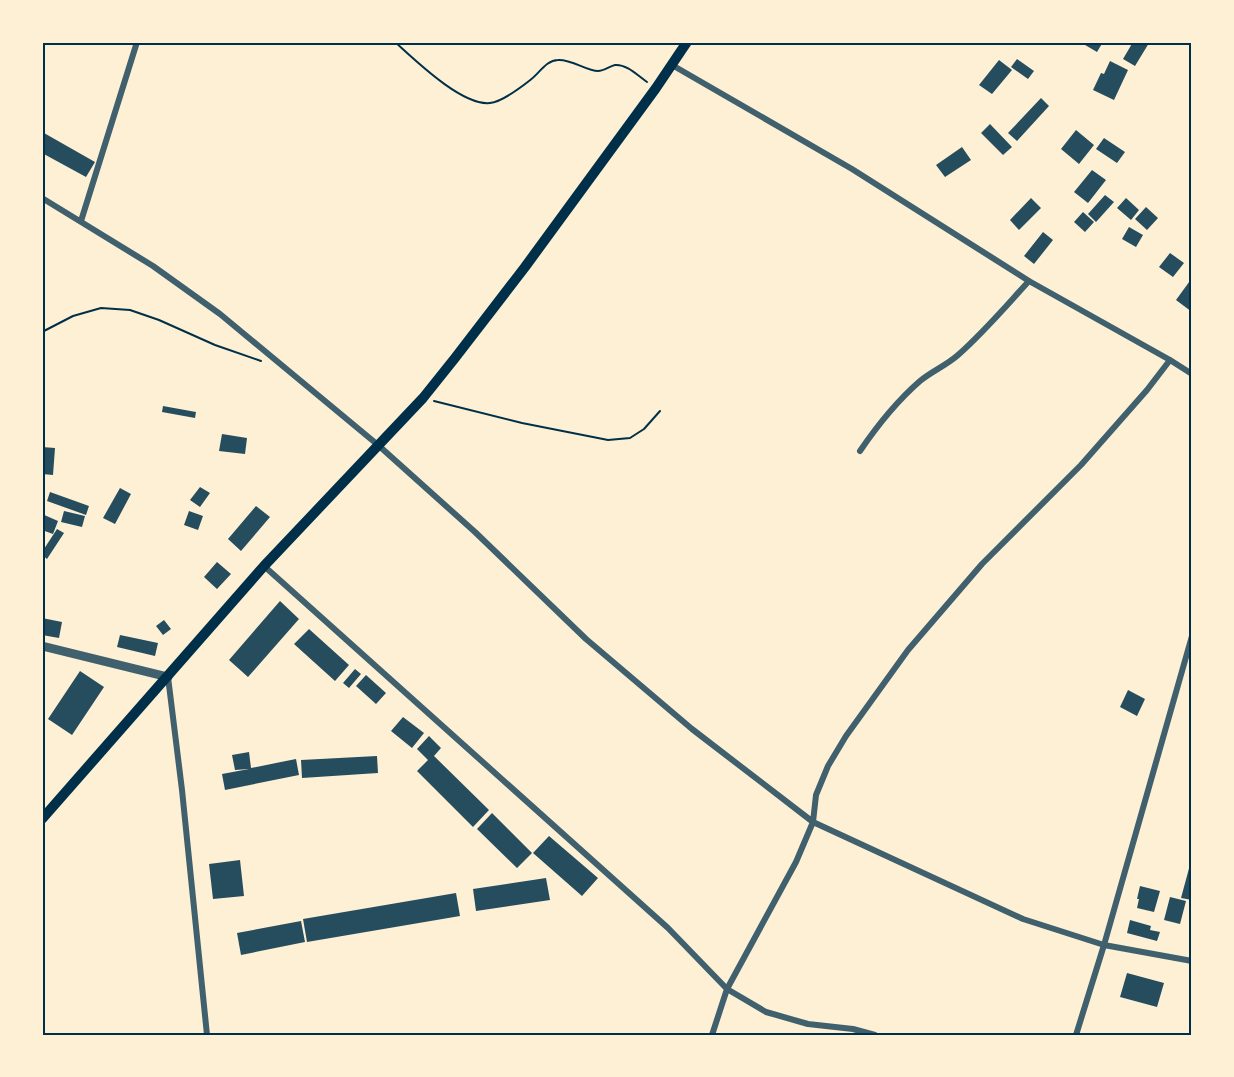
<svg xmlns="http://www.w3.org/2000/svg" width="1234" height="1077" viewBox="0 0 1234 1077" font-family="'Varela Round',sans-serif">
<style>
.building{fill:#264d5e}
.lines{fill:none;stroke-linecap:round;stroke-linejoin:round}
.path{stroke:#003049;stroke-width:2}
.minor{stroke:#3f606c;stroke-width:6}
.tertiary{stroke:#3f606c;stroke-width:9}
.primary{stroke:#003049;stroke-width:10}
.neatline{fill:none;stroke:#003049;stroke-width:2}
</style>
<rect width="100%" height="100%" fill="#fdf0d5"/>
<!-- building -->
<path class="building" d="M1080,42H1103L1097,52Z
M1133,42L1149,43L1135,66L1123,59Z
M1017,59L1034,71L1028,79L1011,67Z
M999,60L1012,70L992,94L979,85Z
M1110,61L1128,70L1114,100L1093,90L1101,73L1104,74Z
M1041,98L1049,106L1017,141L1008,133Z
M990,124L1012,147L1003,155L981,133Z
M1076,130L1094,145L1079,164L1061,149Z
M44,133L95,162L86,177L42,153V137Z
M1104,138L1125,152L1117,163L1096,149Z
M962,147L971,160L945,177L936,165Z
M1092,170L1106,180L1088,203L1074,192Z
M1105,195L1114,202L1096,222L1088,214Z
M1031,198L1041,208L1019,230L1010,220Z
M1126,198L1139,210L1131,220L1117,208Z
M1146,207L1158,218L1147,230L1135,219Z
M1083,212L1094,222L1085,232L1074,222Z
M1129,227L1143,235L1136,247L1122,239Z
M1043,232L1053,240L1034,264L1024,256Z
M1170,253L1184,263L1173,277L1159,267Z
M1192,278V312L1176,300Z
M163,406L196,412L195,418L162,412Z
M222,434L247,438L245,454L219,451Z
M42,447L55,448L53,475L42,474Z
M200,487L210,493L200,507L190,500Z
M120,488L131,494L115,524L103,518Z
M50,492L89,506L86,515L47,501Z
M256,506L270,517L241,551L228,539Z
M64,511L85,516L82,527L61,522Z
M189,511L203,516L198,530L184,525Z
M42,514L58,521L53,534L42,530Z
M57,529L64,533L47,559L42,555V552Z
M217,562L231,574L217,589L204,577Z
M280,601L299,619L248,677L229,660Z
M42,618L62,622L59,638L42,635Z
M164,620L171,629L163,635L156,626Z
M309,629L349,665L335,681L294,644Z
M120,635L158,643L155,656L117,647Z
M355,669L361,674L349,688L343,683Z
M80,671L104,687L72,735L48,719Z
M366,675L386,693L376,704L356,686Z
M1128,690L1145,699L1137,716L1120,707Z
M403,717L424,733L412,748L391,731Z
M429,736L441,748L434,756L489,810L473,827L417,771L428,760L417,749Z
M249,752L251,768L296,759L299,775L225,790L222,774L249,769L235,770L232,755Z
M377,756L378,773L302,778L301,760Z
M492,813L532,853L517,868L477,829Z
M549,836L598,878L582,896L533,853Z
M240,860L244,896L213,899L209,864Z
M1191,861H1192V900L1181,898Z
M546,878L550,900L476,911L473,889Z
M1140,886L1160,891L1154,912L1137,908L1139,899H1137Z
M456,893L460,916L307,942L303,919Z
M1170,897L1186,901L1180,924L1164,920Z
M1130,920L1151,926L1150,930L1160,932L1157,941L1127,933Z
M301,921L305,942L241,955L237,933Z
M1127,973L1164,983L1157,1007L1120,997Z"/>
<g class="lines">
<!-- path -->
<path class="path" d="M395,42C415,60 462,106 490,103C501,102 520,88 529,81C539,74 546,60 558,60C571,59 587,71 598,71C604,71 610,66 615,65C627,64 638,76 647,82
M42,332L73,316L101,308L130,310L159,320L215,345L261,361
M434,401L522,423L608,440L630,438L644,429L660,411"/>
<!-- minor -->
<path class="minor" d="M672,65L852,169L1029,281L1170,360L1192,374
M42,198L153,266L220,314L378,445L475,532L586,639L692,729L813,822L1023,919L1104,945L1192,961
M81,221L137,42
M860,451C877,426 897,401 920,381C932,371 947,365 958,355C984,332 1006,306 1029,281
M264,566L668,928L727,989L766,1012L808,1024L853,1029L875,1035
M168,677L182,790L207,1035
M712,1035L727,989L796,862L813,822L816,795L828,766L846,736L908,650L982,564L1081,465L1147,390L1170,360
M1076,1035L1104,945L1192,636"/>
<!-- tertiary -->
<path class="tertiary" d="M42,646L168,677"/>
<!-- primary -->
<path class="primary" d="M42,819L264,566L423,398L455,358L525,267L656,88L687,42"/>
</g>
<!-- border -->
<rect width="1234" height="1077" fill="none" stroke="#fdf0d5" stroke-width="87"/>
<rect x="44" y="44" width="1146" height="990" class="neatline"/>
</svg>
